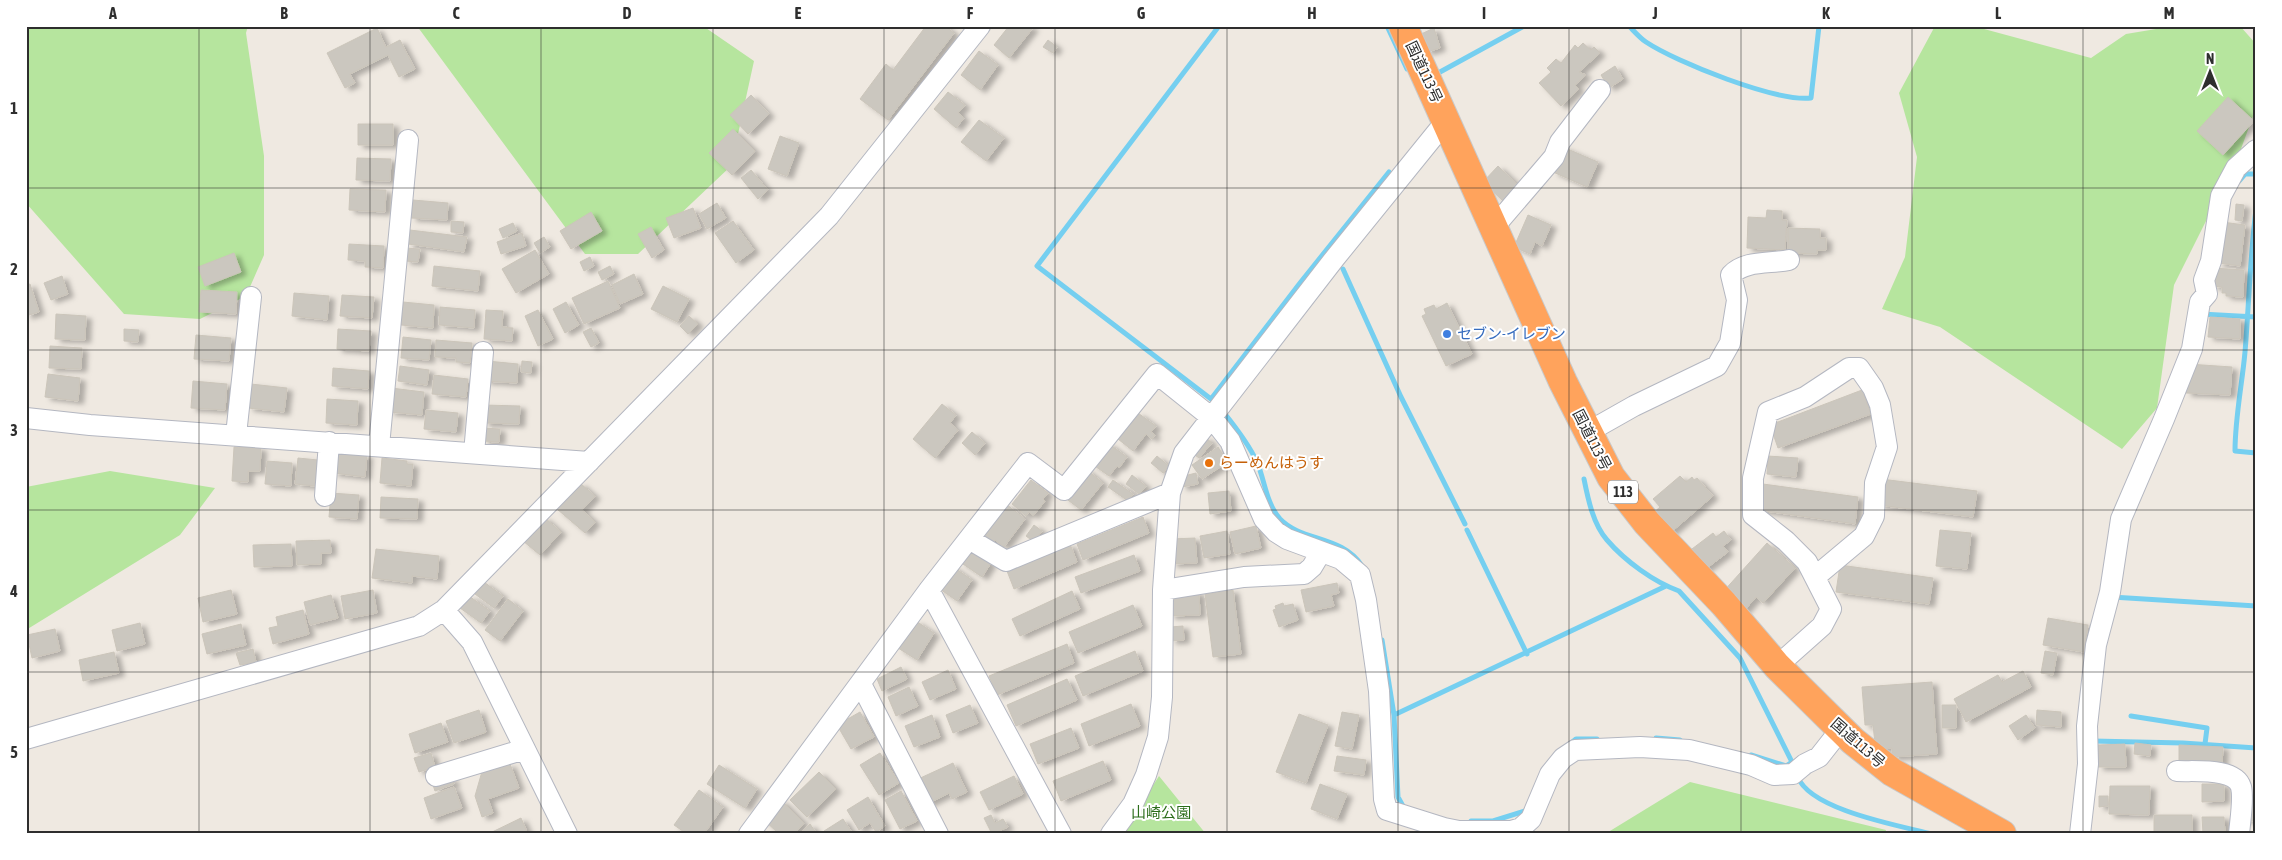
<svg xmlns="http://www.w3.org/2000/svg" width="2282" height="860" viewBox="0 0 2282 860" font-family="'Asap Condensed','Noto Sans JP',sans-serif">
<style>
.green{fill:#b6e59e}
.lines{fill:none;stroke-linecap:round;stroke-linejoin:round}
.stream{stroke:#75cff0;stroke-width:5}
.building{fill:#cbc7bf;stroke:#cbc5ba;filter:url(#shadow)}
.minor-casing{stroke:#b4b7c1;stroke-width:22}
.highway-casing{stroke:#c9c9c9;stroke-width:30}
.minor{stroke:#fff;stroke-width:20}
.highway{stroke:#ffa35c;stroke-width:28}
.grid{fill:none;stroke:#2e2e2e;stroke-width:1;stroke-opacity:0.55}
.shop-dot{fill:#3f7fe0;stroke:#fff;stroke-width:2}
.food-dot{fill:#e8710a;stroke:#fff;stroke-width:2}
.labels{text-anchor:middle;stroke-width:4;stroke-linejoin:round;paint-order:stroke}
.shield{fill:#fff;stroke:#6d6d6d;stroke-width:1}
.shield-label{font-size:14px;font-weight:bold;fill:#2e2e2e}
.street-label{font-size:15px;fill:#2e2e2e;stroke:#fff}
.shop-label{font-size:15px;fill:#366cbe;stroke:#fff;text-anchor:start}
.food-label{font-size:15px;fill:#c56008;stroke:#fff;text-anchor:start}
.park-label{font-size:15px;fill:#2c6e1b;stroke:#fff}
.neatline{fill:none;stroke:#2e2e2e;stroke-width:2}
.grid-label{font-size:16px;text-anchor:middle;font-weight:bold;fill:#2e2e2e}
</style>
<defs>
<filter id="shadow"><feDropShadow dx="5.5" dy="3" stdDeviation="2.5" flood-color="#0004"/></filter>
</defs>
<rect width="100%" height="100%" fill="#efe9e1"/>
<!-- green -->
<path class="green" d="M26,26H248L246,33L264,156V255L246,296L200,319L124,314L26,203Z
M417,26H703L754,61L731,166L638,254H585Z
M1935,26H1973L2091,58L2126,34L2174,26H2240L2256,44V108L2238,157L2174,285L2157,408L2122,449L1940,327L1882,309L1905,257L1917,157L1899,93Z
M110,471L215,488L180,535L26,630V487Z
M1159,776L1206,834H1122Z
M1690,782L1886,830L1885,834H1605Z"/>
<g class="lines">
<!-- stream -->
<path class="stream" d="M1219,26L1037,266L1211,399L1300,283L1389,172
M1387,26L1407,69
M1629,26C1634,31 1640,38 1646,42C1676,62 1776,102 1811,98L1819,26
M1440,72L1524,26
M2239,181L2245,174H2256
M2256,209C2250,257 2249,304 2245,352C2242,385 2235,418 2235,451L2256,453
M1343,269L1401,397L1465,524
M2201,314L2256,317
M1225,414C1237,429 1249,445 1257,462C1265,481 1266,503 1280,519C1302,542 1342,535 1362,566
M1584,479C1588,499 1593,524 1607,540C1625,561 1654,582 1679,591L1740,658L1793,764
M1467,530L1527,654
M2112,597L2256,606
M1382,640L1394,715L1398,797L1404,808
M1394,715L1666,586
M2131,716L2207,728L2205,744
M1656,738L1680,740
M2093,741L2183,743L2256,748
M1570,744L1576,739H1597
M1751,755L1786,766L1792,762
M1798,777C1810,810 1901,826 1932,834
M1471,821H1493L1528,810"/>
</g>
<!-- building -->
<path class="building" d="M926,26H945L954,33L888,120L860,99L886,64L893,70Z
M1009,26H1030L1033,28L1009,58L994,45Z
M377,28L386,47L400,40L415,69L399,77L388,55L350,74L355,83L345,88L327,53Z
M1434,28L1440,48L1427,52L1419,35Z
M1048,40L1057,47L1053,53L1043,47Z
M1583,43L1591,50L1594,47L1600,53L1579,72L1586,75L1575,85L1579,89L1561,106L1539,83L1551,72L1547,68L1556,59L1561,63L1575,45L1578,48Z
M979,51L998,65L980,90L961,75Z
M1615,66L1623,79L1609,88L1601,75Z
M948,92L965,105L958,113L964,118L956,128L934,109Z
M751,95L769,114L748,134L730,115Z
M2228,97L2254,121L2223,155L2197,131Z
M979,120L1004,138L986,161L961,142Z
M358,124H393V145H358Z
M733,129L755,151L732,175L709,153Z
M780,136L799,143L787,176L768,169Z
M1563,147L1598,162L1587,187L1553,172Z
M357,158L391,159L390,181L356,180Z
M1498,166L1518,185L1503,201L1483,182Z
M751,170L768,190L758,199L741,178Z
M350,189L386,190L385,212L349,210Z
M413,200L448,203L447,220L411,218Z
M717,203L726,218L707,229L699,214Z
M2236,204L2244,205L2242,221L2235,220Z
M693,208L701,228L674,238L666,218Z
M1767,210L1782,211V220H1787L1785,250L1747,248L1748,217L1766,218Z
M591,212L602,231L571,249L560,231Z
M1528,215L1551,225L1542,246L1535,242L1530,254L1514,247Z
M451,221L464,222L463,233L451,232Z
M733,221L754,250L736,263L715,233Z
M2222,222L2245,225L2240,266L2218,263Z
M513,223L517,231L503,238L499,229Z
M651,227L664,250L652,258L638,234Z
M1788,228L1820,229V238H1826V250H1817V254L1788,253Z
M410,230L467,237L464,252L408,244Z
M522,233L526,246L501,254L497,242Z
M544,237L550,247L540,253L534,243Z
M349,244L384,246L383,268L365,267V261L348,260Z
M406,248L420,249L418,262L405,261Z
M535,250L549,274L516,293L502,269Z
M234,253L241,272L205,286L198,267Z
M590,257L594,266L584,271L580,262Z
M434,266L480,271L478,291L432,286Z
M610,266L614,274L602,280L598,272Z
M2213,268L2244,270L2243,297L2226,296V293H2222V287L2212,286Z
M634,274L643,294L620,304L612,285Z
M62,276L68,294L51,300L44,283Z
M608,281L620,308L584,324L572,298Z
M30,284L39,312L26,316V285Z
M663,286L689,299L677,322L651,309Z
M201,290L237,292L236,314L199,312Z
M294,293L329,296L327,320L292,316Z
M342,295L374,297L372,318L340,316Z
M403,302L434,305L433,328L401,325Z
M566,302L579,325L565,333L553,309Z
M1447,303L1472,354L1446,366L1422,316L1426,314L1424,309L1434,305L1436,309Z
M440,307L475,310L474,328L439,325Z
M486,310L503,311L502,327L513,328L512,341L484,339Z
M538,310L553,339L538,346L525,316Z
M56,314L86,316L85,340L55,339Z
M689,316L698,324L688,334L680,326Z
M2210,317L2240,319V339L2208,337Z
M591,328L599,343L591,347L583,332Z
M124,329L139,330L138,342L124,341Z
M338,329L371,331L369,351L337,349Z
M196,335L231,338L229,361L194,359Z
M403,337L431,340L429,360L401,358Z
M436,340L472,343L470,363L456,362V358L435,357Z
M50,346L82,348L81,369L49,368Z
M487,361L518,364L517,383L485,381Z
M522,361L532,362L531,373L521,372Z
M2188,364L2232,367L2230,395L2186,393Z
M400,366L429,370L427,385L398,381Z
M333,368L369,371L368,389L332,386Z
M48,374L80,378L78,401L45,397Z
M434,375L468,379L466,397L432,394Z
M193,381L227,384L225,410L191,408Z
M251,384L287,388L284,412L248,408Z
M391,388L424,392L422,415L389,412Z
M1862,390L1871,414L1778,448L1770,425Z
M327,399L358,401L357,425L326,423Z
M942,404L956,415L950,423L958,430L935,458L913,439Z
M484,405L520,406L519,424L484,423Z
M426,410L458,413L456,432L424,429Z
M1138,413L1156,426L1151,432L1155,435L1152,439L1146,434L1133,451L1118,439Z
M484,428L500,429L499,442L483,441Z
M972,432L985,443L975,455L962,443Z
M1205,437L1212,443L1199,458L1192,453Z
M1108,443L1127,457L1119,468L1117,466L1109,476L1092,464Z
M234,447L261,448L260,471H248V482L232,481Z
M1218,447L1228,462L1202,479L1192,465Z
M335,452L367,455L365,477L333,473Z
M1157,456L1169,466L1163,473L1151,463Z
M1768,456L1798,458L1796,477L1767,474Z
M298,458L318,460L315,486L295,484Z
M382,458L407,461V464H413L411,486L380,483Z
M267,461L292,463L291,486L265,484Z
M1086,469L1103,483L1081,510L1064,497Z
M1196,473L1198,484L1182,487L1180,477Z
M1132,475L1146,486L1139,494L1126,484Z
M1680,476L1686,482L1692,477L1694,480L1697,478L1713,496L1669,534L1652,514L1660,507L1653,499Z
M1881,479L1977,491L1973,517L1878,505Z
M1031,480L1048,493L1043,499L1045,501L1033,516L1029,512L1026,516L1012,504Z
M1113,480L1133,494L1128,501L1108,487Z
M580,483L595,496L582,510L595,522L585,533L557,509Z
M1763,484L1858,497L1855,524L1759,510Z
M1229,491L1231,511L1210,514L1208,493Z
M331,493L359,495L357,519L329,517Z
M381,497L418,499L417,519L380,518Z
M1006,504L1025,519L1004,547L995,540L990,546L980,538Z
M544,517L561,532L540,555L523,541Z
M1143,517L1149,533L1083,560L1077,544Z
M1034,525L1042,531L1034,542L1026,536Z
M1256,526L1261,548L1235,554L1230,532Z
M1940,530L1971,533L1967,569L1936,566Z
M1227,531L1230,554L1204,558L1200,536Z
M1724,531L1731,540L1723,546L1728,552L1703,571L1688,552L1713,533L1716,537Z
M1195,538L1197,563L1172,564L1171,539Z
M330,540L331,553H321V564L297,565L296,541Z
M1767,543L1795,568L1763,603L1756,597L1743,612L1722,593Z
M291,544L292,566L254,567L253,545Z
M1070,544L1077,562L1014,589L1007,571Z
M376,549L439,556L437,579L412,576V583L372,578Z
M969,549L991,563L982,577L960,562Z
M1134,555L1140,571L1081,593L1075,577Z
M1840,565L1933,578L1929,604L1836,592Z
M952,566L972,580L957,601L937,587Z
M484,582L503,596L494,608L475,594Z
M1337,583L1339,593L1331,595L1334,606L1306,612L1301,590Z
M231,590L237,614L203,622L198,598Z
M373,590L377,613L345,619L341,596Z
M1233,590L1241,654L1213,657L1205,594Z
M1072,591L1080,609L1020,636L1012,619Z
M1199,592L1200,615L1170,616L1169,594Z
M331,595L338,618L310,625L304,602Z
M469,596L490,611L481,623L460,608Z
M508,599L523,611L500,641L485,630Z
M1283,603L1284,606L1293,604L1298,620L1279,627L1273,610L1276,609L1275,606Z
M1133,605L1142,626L1078,653L1069,632Z
M303,610L309,634L273,644L269,628L278,626L276,617Z
M2048,618L2088,625L2084,652L2043,645Z
M916,621L934,633L917,660L898,648Z
M140,623L145,644L117,651L112,630Z
M241,624L246,645L207,654L202,634Z
M1183,626L1184,640L1171,641L1170,627Z
M55,629L60,651L32,658L27,635Z
M1067,644L1074,663L997,695L989,676Z
M253,649L256,662L240,665L236,653Z
M1135,651L1143,671L1083,696L1075,676Z
M2045,651L2057,653L2053,675L2041,673Z
M114,652L119,673L83,681L79,660Z
M901,667L907,679L882,691L877,679Z
M948,670L956,689L930,700L922,682Z
M2023,671L2031,687L1966,722L1954,699L1998,675L2002,682Z
M1067,679L1077,700L1016,726L1007,705Z
M1932,682L1937,754L1892,757V748L1881,749L1875,743L1873,725H1865L1862,687Z
M909,687L918,706L896,716L888,697Z
M1131,704L1140,726L1089,746L1081,724Z
M970,705L978,723L953,733L946,715Z
M1942,705H1956V728H1942Z
M479,710L486,732L454,743L446,721Z
M2037,710L2061,712V727L2036,725Z
M860,712L874,737L851,749L837,725Z
M1342,712L1359,715L1352,749L1335,746Z
M1299,714L1328,725L1306,783L1276,772Z
M932,715L940,737L914,747L905,726Z
M2026,715L2035,728L2018,740L2009,726Z
M441,723L448,742L415,753L409,734Z
M1071,728L1079,748L1038,764L1030,744Z
M2135,743L2151,745L2150,756L2134,754Z
M2125,744L2126,767H2098V745Z
M2179,745L2223,747L2222,766L2179,764Z
M431,753L435,767L419,772L414,758Z
M880,753L899,783L879,795L860,765Z
M1337,756L1366,760L1364,775L1334,771Z
M1103,761L1111,780L1061,801L1053,781Z
M497,763L498,768L510,764L519,788L488,799L493,813L482,817L475,796L483,768Z
M953,763L967,792L952,799L949,793L927,804L916,780Z
M719,765L757,789L745,808L707,784Z
M819,772L836,789L807,817L790,800Z
M1014,776L1023,794L989,810L980,792Z
M452,778L454,784L435,791L433,785Z
M1320,784L1347,794L1337,819L1311,809Z
M2202,784H2224V801L2202,802Z
M2110,786H2150L2149,815L2109,814Z
M454,787L462,808L431,819L424,798Z
M699,790L723,807L704,834H687L674,825Z
M901,791L917,821L900,829L885,800Z
M2245,795H2256V821L2244,820Z
M2099,796H2108V806L2099,807Z
M868,797L885,826L876,832L870,823L859,830L847,810Z
M781,800L804,823L794,834H779L763,819Z
M991,815L995,823L1003,819L1008,827L992,834L984,818Z
M2154,815H2192V834H2154Z
M2202,817H2224L2225,834H2203Z
M521,818L528,834H488Z
M843,819L853,834H826L824,831Z
M810,824L817,834H799Z"/>
<g class="lines">
<defs>
<path id="minor" d="M1494,227L1554,157L1560,142L1600,90
M26,418L90,425L589,462
M1588,432L1634,406L1717,366L1730,343L1737,300L1731,275C1745,260 1769,264 1789,260
M236,435L251,297
M379,446L408,140
M474,453L483,352
M325,496L329,442
M969,539L1006,561L1170,493
M929,590L1061,834
M1163,590L1244,577L1304,574L1312,567L1321,552
M444,610L472,642L567,834
M1777,666L1822,626L1831,609L1807,562L1786,541L1753,515V478L1768,412L1805,397L1849,368H1859L1873,388L1880,405L1887,447L1875,483L1874,516L1864,536L1815,577
M861,684L938,834
M26,739L419,626L444,610L829,216L980,26
M2177,771C2194,772 2235,767 2241,787C2244,798 2240,822 2239,834
M436,776L525,749
M749,834L929,590L1028,463L1064,490L1157,374L1212,418L1230,441L1264,519L1276,532L1287,539L1341,559L1360,575L1366,600L1379,691L1384,799L1387,810L1444,828L1459,831H1511L1521,828L1531,819L1550,774L1563,758L1575,750L1640,747L1689,750L1751,765L1774,775L1793,774L1805,764L1819,757L1841,729
M1111,834L1133,804L1146,775L1158,737L1162,697L1163,590L1170,493L1184,453L1335,258L1446,121
M2080,834L2088,764L2087,726L2096,645L2110,592L2121,519L2164,419L2192,349L2200,302L2207,294L2204,280L2211,261L2221,196L2236,168L2256,150"/>
<path id="highway" d="M1403,26L1563,382L1611,477L1647,523L1724,604L1777,666L1853,741L1892,772L2002,834"/>
</defs>
<!-- minor casing -->
<use href="#minor" class="minor-casing"/>
<!-- highway casing -->
<use href="#highway" class="highway-casing"/>
<!-- minor -->
<use href="#minor" class="minor"/>
<!-- highway -->
<use href="#highway" class="highway"/>
</g>
<!-- grid -->
<path class="grid" d="M199,26V834M370,26V834M541,26V834M713,26V834M884,26V834M1055,26V834M1227,26V834M1398,26V834M1569,26V834M1741,26V834M1912,26V834M2083,26V834M26,188H2256M26,350H2256M26,510H2256M26,672H2256"/>
<!-- markers -->
<circle class="shop-dot" cx="1447" cy="334" r="5"/>
<circle class="food-dot" cx="1209" cy="463" r="5"/>
<g class="labels">
<!-- shield labels -->
<rect class="shield" x="1608" y="480.5" width="30" height="23" rx="4"/>
<g class="shield-label">
<text x="1623" y="497">113</text>
</g>
<!-- street labels -->
<g class="street-label">
<text transform="translate(1424 72) rotate(65)" y="5">国道113号</text>
<text transform="translate(1592 440) rotate(63)" y="5">国道113号</text>
<text transform="translate(1858 743) rotate(41)" y="5">国道113号</text>
</g>
<!-- shop labels -->
<g class="shop-label">
<text x="1457" y="339">セブン-イレブン</text>
</g>
<!-- food labels -->
<g class="food-label">
<text x="1219" y="468">らーめんはうす</text>
</g>
<!-- park labels -->
<g class="park-label">
<text x="1161" y="818">山崎公園</text>
</g>
</g>
<!-- border -->
<rect width="2282" height="860" fill="none" stroke="#ffffff" stroke-width="55"/>
<!-- north arrow -->
<g transform="translate(2210 72)" stroke="#ffffff" stroke-width="4" paint-order="stroke">
<path d="M0-4L9 19L0 12L-9 19Z" fill="#2e2e2e"/>
<text y="-8" font-size="14" font-weight="bold" text-anchor="middle" fill="#2e2e2e">N</text>
</g>
<rect x="28" y="28" width="2226" height="804" class="neatline"/>
<g class="grid-label">
<text x="113" y="19">A</text>
<text x="284" y="19">B</text>
<text x="456" y="19">C</text>
<text x="627" y="19">D</text>
<text x="798" y="19">E</text>
<text x="970" y="19">F</text>
<text x="1141" y="19">G</text>
<text x="1312" y="19">H</text>
<text x="1484" y="19">I</text>
<text x="1655" y="19">J</text>
<text x="1826" y="19">K</text>
<text x="1998" y="19">L</text>
<text x="2169" y="19">M</text>
<text x="14" y="114">1</text>
<text x="14" y="275">2</text>
<text x="14" y="436">3</text>
<text x="14" y="597">4</text>
<text x="14" y="758">5</text>
</g>
</svg>
